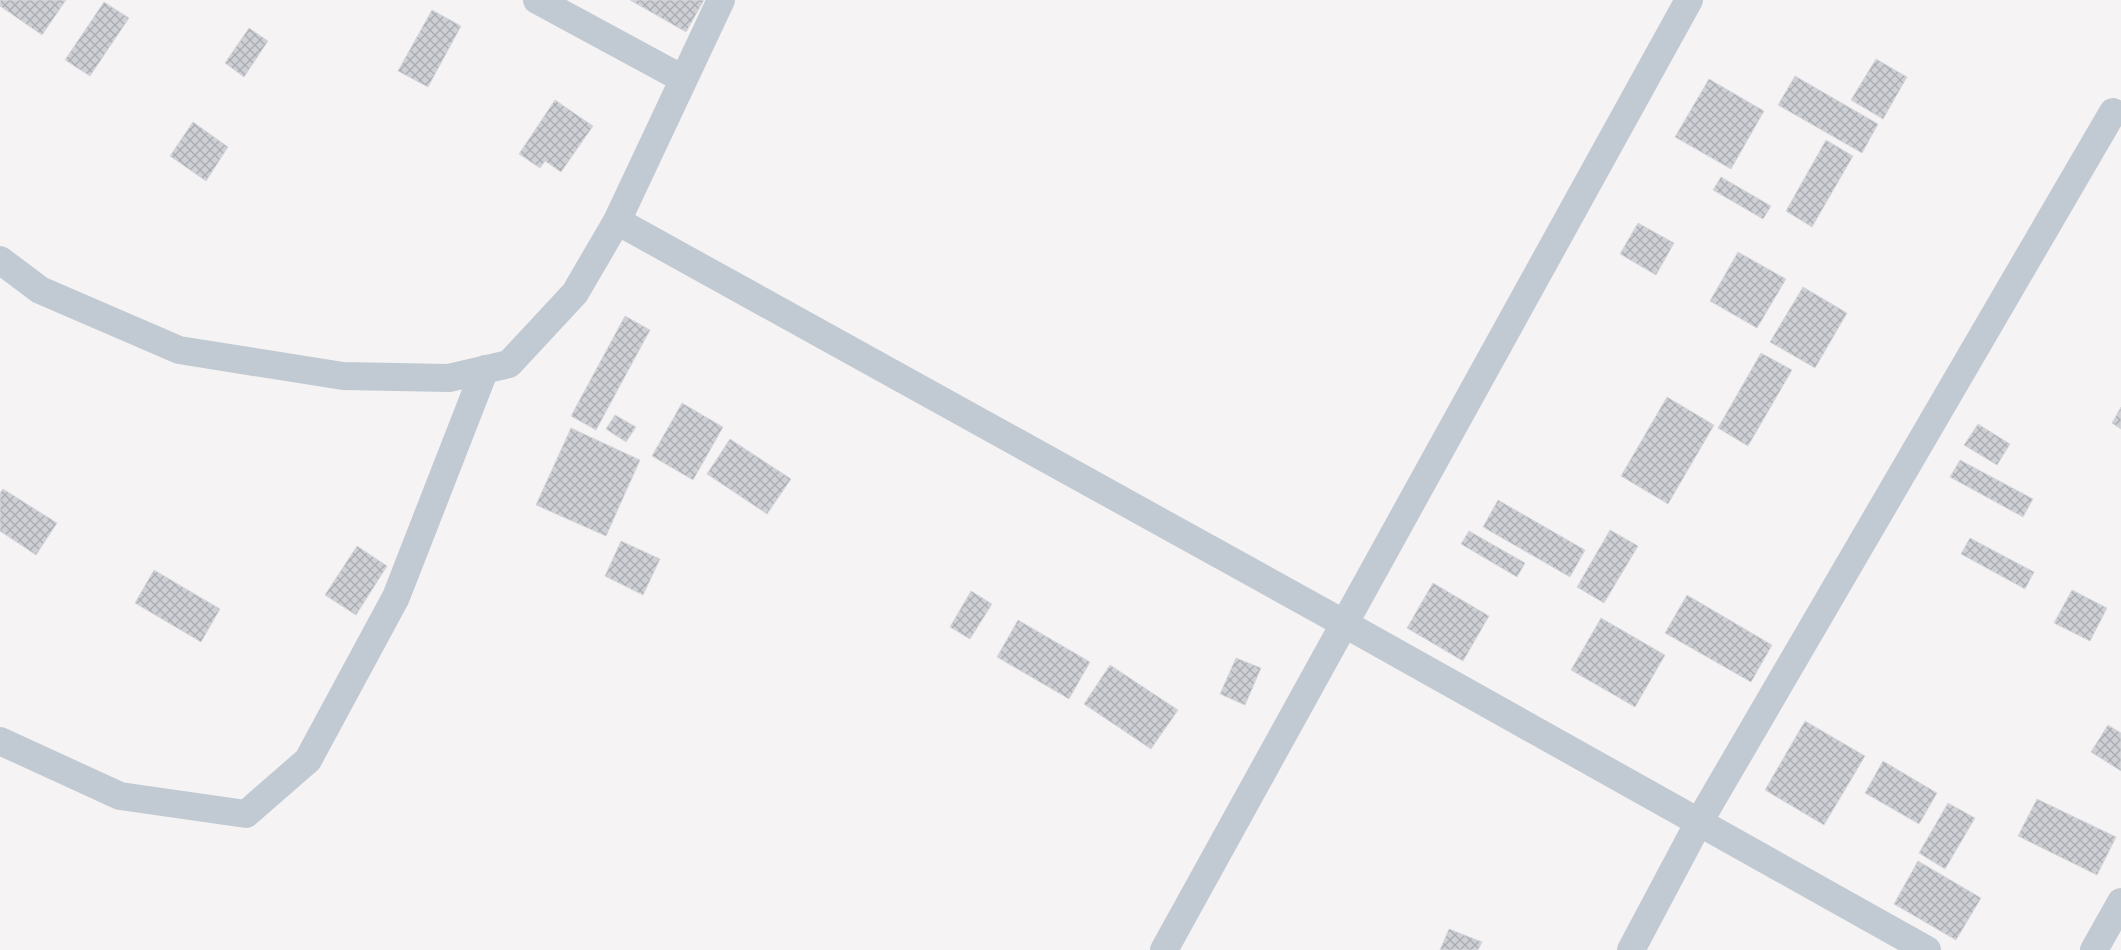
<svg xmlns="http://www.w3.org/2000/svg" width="2121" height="950" viewBox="0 0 2121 950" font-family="Commissioner,sans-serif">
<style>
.building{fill:url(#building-cross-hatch);stroke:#d7d9de}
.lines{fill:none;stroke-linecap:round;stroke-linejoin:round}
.minor{stroke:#c1cad2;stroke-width:28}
</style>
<defs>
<pattern id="building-cross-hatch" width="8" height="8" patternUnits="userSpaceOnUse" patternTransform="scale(1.25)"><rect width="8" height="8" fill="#cdcfd5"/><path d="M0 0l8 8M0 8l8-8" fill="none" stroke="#a8abb0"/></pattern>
</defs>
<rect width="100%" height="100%" fill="#f5f3f3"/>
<!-- building -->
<path class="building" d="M0,0H66L42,35L0,6Z
M630,0H704L686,32Z
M104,2L129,18L90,76L65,60Z
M432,10L461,26L428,87L398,71Z
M249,28L268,41L244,77L225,63Z
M1876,59L1907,77L1883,119L1851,100Z
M1795,76L1878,124L1862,153L1778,105Z
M1709,79L1764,111L1731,169L1675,137Z
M555,100L593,126L561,172L545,161L540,168L519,154Z
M193,122L228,147L206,181L170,156Z
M1826,140L1853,156L1812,227L1786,211Z
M1721,177L1771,206L1763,219L1713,190Z
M1638,223L1674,243L1656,275L1620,254Z
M1738,252L1786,279L1757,328L1710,301Z
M1803,287L1847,313L1815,368L1770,342Z
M625,316L650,330L596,430L571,416Z
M1761,353L1792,370L1748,446L1718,428Z
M1667,397L1714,425L1668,504L1621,476Z
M682,403L723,427L693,480L652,456Z
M2121,407V429L2112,423Z
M615,415L636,427L626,442L606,429Z
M1978,424L2010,444L1997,465L1964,445Z
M571,428L640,460L606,536L536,505Z
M730,439L791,479L767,514L707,474Z
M1960,460L2033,499L2023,517L1950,477Z
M3,489L57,523L36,555L0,531V493Z
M1498,500L1585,550L1570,577L1483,527Z
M1610,530L1638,546L1604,603L1577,587Z
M1469,531L1525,563L1517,577L1461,544Z
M1970,538L2034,572L2025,589L1961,554Z
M621,541L660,559L643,595L605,576Z
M357,546L387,566L356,615L325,595Z
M154,570L220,609L201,642L135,603Z
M1433,583L1489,616L1463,661L1407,628Z
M2072,590L2107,608L2090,641L2054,623Z
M971,591L992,604L970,639L950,627Z
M1687,595L1772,645L1751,682L1665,633Z
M1601,618L1665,655L1635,707L1571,670Z
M1018,620L1090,662L1069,699L997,657Z
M1236,658L1261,668L1245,705L1220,694Z
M1110,665L1178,710L1151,749L1084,704Z
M1805,721L1865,756L1824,825L1765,790Z
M2108,725L2121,733V771L2091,752Z
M1883,761L1937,793L1919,824L1865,793Z
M2037,799L2116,837L2097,875L2018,836Z
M1948,803L1975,818L1945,869L1919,853Z
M1918,861L1981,898L1956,940L1894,904Z
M1449,929L1482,942L1478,950H1440Z"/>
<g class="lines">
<!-- minor -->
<path class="minor" d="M537,0L683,79
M617,221L1345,624L1927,950
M0,260L40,290L179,350L343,376L449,378L509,364L575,293L617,221L721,0
M0,741L120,796L246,814L308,760L396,597L485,369
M1164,950L1689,0
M1631,950L1699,822L2113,112
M2094,950L2121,902"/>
</g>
</svg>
